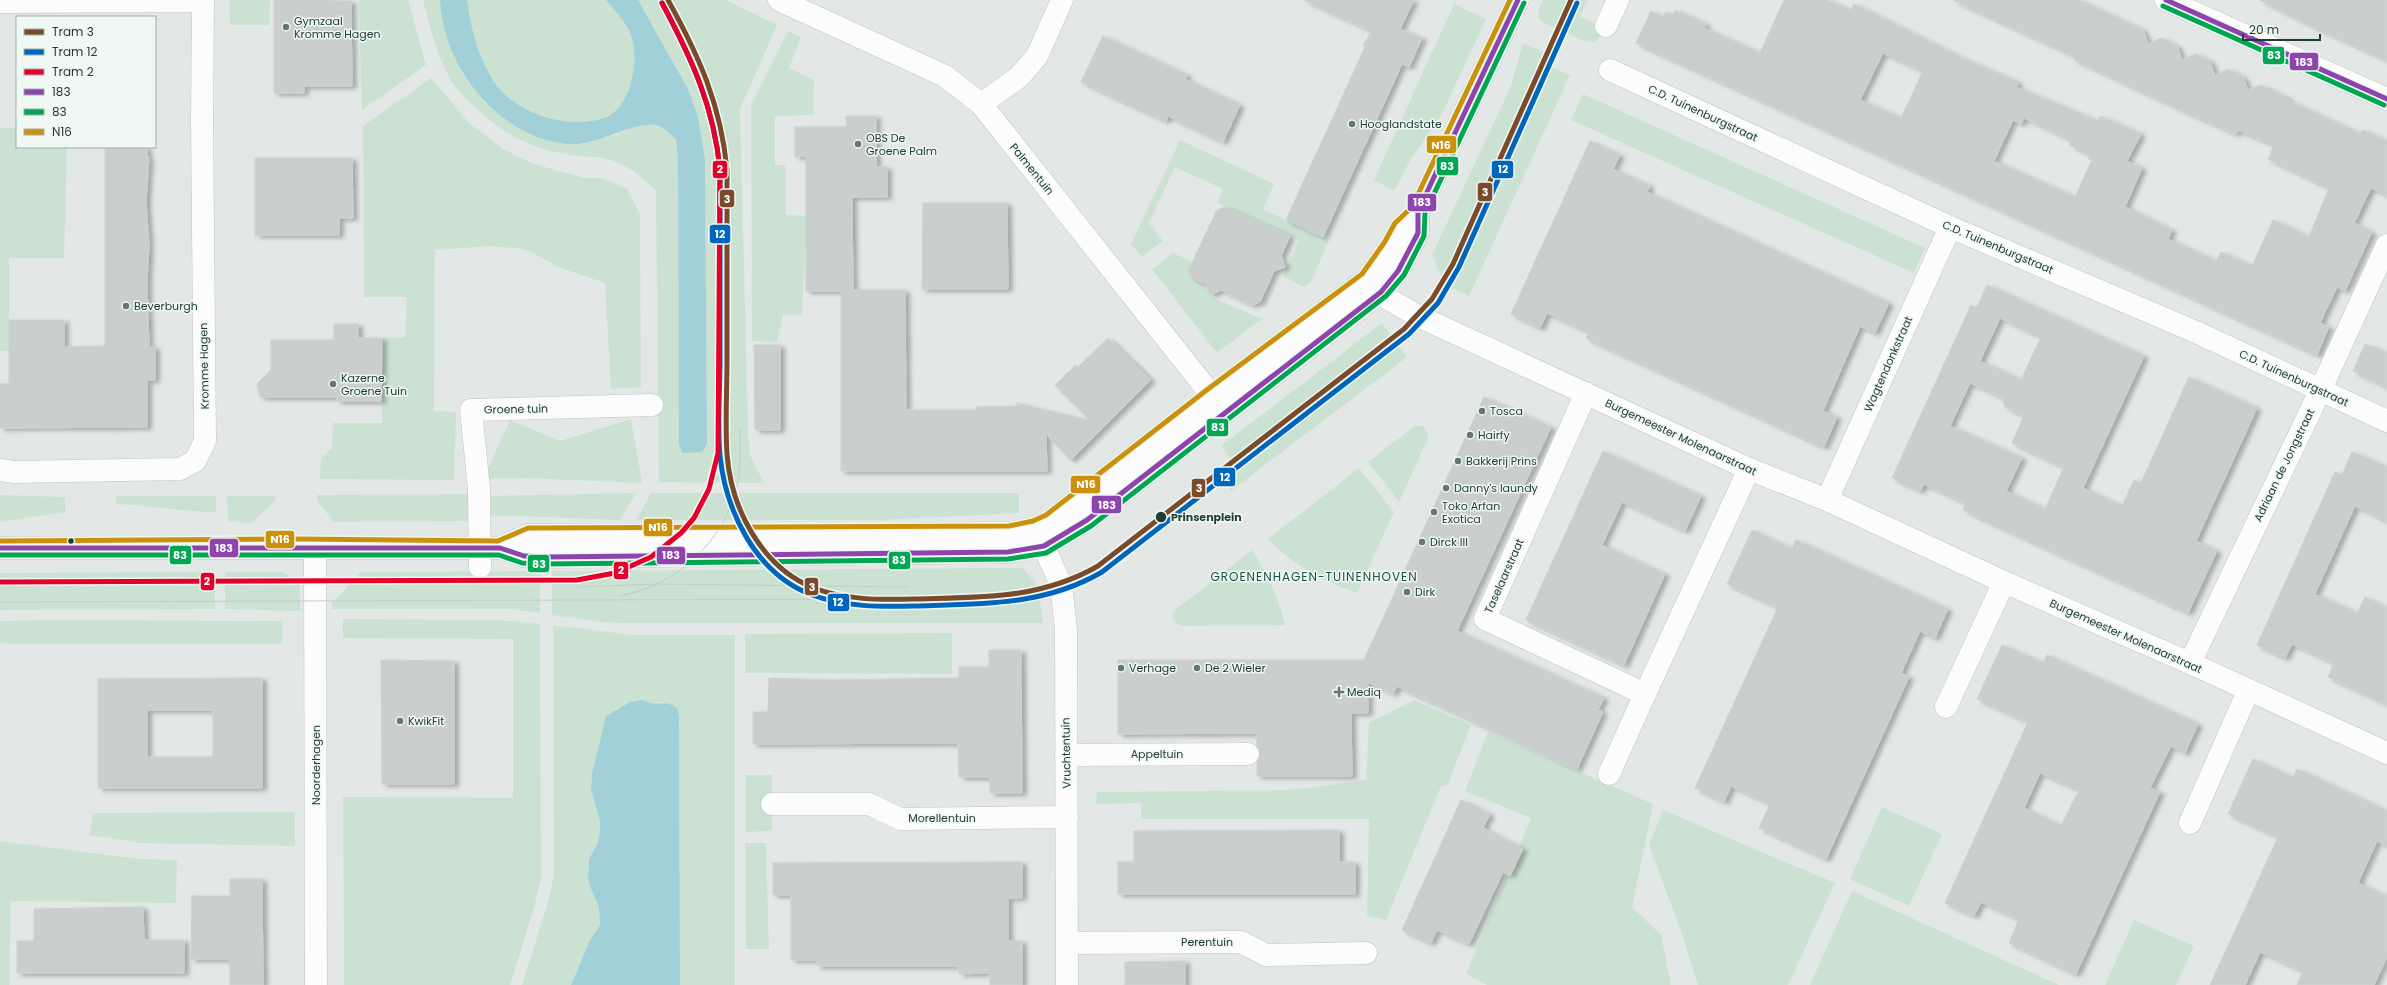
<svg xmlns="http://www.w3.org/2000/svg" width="2387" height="985" viewBox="0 0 2387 985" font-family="Poppins,sans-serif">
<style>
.green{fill:#cbe2d2}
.water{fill:#a1d0d9}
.building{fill:#cacfcd;stroke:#cbd1cf;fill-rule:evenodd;filter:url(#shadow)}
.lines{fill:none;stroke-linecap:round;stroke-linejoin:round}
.minor-casing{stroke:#c0c5c3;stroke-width:23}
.minor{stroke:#fbfcfb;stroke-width:22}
.tram{stroke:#c6cac9;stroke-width:1}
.bus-1-casing{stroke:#f0f8f4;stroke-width:8}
.bus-2-casing{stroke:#f0f8f4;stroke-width:8}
.bus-3-casing{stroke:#f0f8f4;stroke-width:8}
.bus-1{stroke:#8e44ad;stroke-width:5}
.bus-2{stroke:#00a651;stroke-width:5}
.bus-3{stroke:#cc910b;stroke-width:5}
.tram-1-casing{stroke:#f0f8f4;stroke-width:8}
.tram-2-casing{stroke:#f0f8f4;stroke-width:8}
.tram-3-casing{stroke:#f0f8f4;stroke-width:8}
.tram-1{stroke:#7a4b2a;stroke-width:5}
.tram-2{stroke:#0065bd;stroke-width:5}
.tram-3{stroke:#e4002b;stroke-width:5}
.poi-dot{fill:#647873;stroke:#f0f8f4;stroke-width:1.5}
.stop-dot{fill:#203c35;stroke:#f0f8f4;stroke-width:1.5}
.labels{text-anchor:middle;stroke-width:3;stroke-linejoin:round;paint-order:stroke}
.poi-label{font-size:11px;fill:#203c35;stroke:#f0f8f4;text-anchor:start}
.street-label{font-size:11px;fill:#203c35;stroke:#f0f8f4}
.stop-label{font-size:11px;font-weight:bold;fill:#203c35;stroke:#f0f8f4;text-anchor:start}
.neighbourhood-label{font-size:12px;letter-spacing:1px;fill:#1b4f43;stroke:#f0f8f4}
.line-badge{stroke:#f0f8f4;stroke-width:1.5}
.badge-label{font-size:11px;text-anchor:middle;font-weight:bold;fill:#fff}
</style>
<defs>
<filter id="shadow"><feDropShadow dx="4.5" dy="2.5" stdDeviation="2" flood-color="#0004"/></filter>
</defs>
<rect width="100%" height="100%" fill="#e3e8e6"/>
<!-- green -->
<path class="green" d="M229,0H270L269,25H230Z
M359,0H408L426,65L362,110Z
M423,0H440C442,40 465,71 486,104L606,138L635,127L647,125L660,126L676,139L678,160L679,445L683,453L707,443L705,158L698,117L688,89L638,0H726L777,25L740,109L748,432L750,455L764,483L659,482L656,191C641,176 625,162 603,158C592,156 581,157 570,155C531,148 506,136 477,109C467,100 455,89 449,77C436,53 430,26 423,0Z
M467,0H606C615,11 628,24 632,38C639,61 631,109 604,118C569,130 516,114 495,83C478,58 471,29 467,0Z
M1543,0H1587L1580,17L1597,24L1594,31L1601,36L1594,42H1587L1542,22C1536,14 1539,9 1543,0Z
M1454,4L1486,19L1441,116L1411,159L1394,191L1374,180Z
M788,31L801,37L789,68L814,80L813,115L775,116V165H785L786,215L807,216L802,315L783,314L777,342L752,341L751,106Z
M1523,43L1556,57L1552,67L1570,75L1469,296L1445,284L1432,255L1511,86Z
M431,78L470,124L503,149L531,163L583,178H601L627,189L640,214L641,387L611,389L605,283L561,268L525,249L490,246L435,250L434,411L456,412L454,480L320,479L321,458L332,448L333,423H382V338L405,337L407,297H364L363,126Z
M1583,94L1925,248L1914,273L1571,120Z
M0,128H17V147H67L64,258H9V351H0Z
M1180,140L1274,184L1263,209L1329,240L1311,282L1304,287L1283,276L1299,240L1217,203L1223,189L1175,167L1149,223L1163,241L1142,257L1131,244Z
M1173,253L1191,261L1189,269L1206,284L1211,297L1262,319L1217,353L1152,269Z
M1382,323L1407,357L1231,491L1228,487L1237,481L1228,470L1235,465L1221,446Z
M631,419L642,483L525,478L483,479L510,420L560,441Z
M1415,426H1423L1427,431L1428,438L1399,502L1368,462Z
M1359,468L1394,512L1357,593C1322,581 1294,566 1268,539Z
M636,493L620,520L486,515L487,496Z
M651,493H1019V513L879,520H636Z
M469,494V521L334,522L318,502L317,495Z
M0,495L65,497V512L0,522Z
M116,496H216V512C182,512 149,505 116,504Z
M227,496H275V501L251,523L228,521Z
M1252,550C1268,575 1278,597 1285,625L1183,626L1176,623L1173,617L1175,610Z
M1023,568L1038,586L1043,623H626L601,622L552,615V571Z
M540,571V613L509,609H332V603L361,572Z
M211,572V579H215V609L0,610V573Z
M225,572H283L300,585V611L225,609Z
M343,619L496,620L540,624L541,877L534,908L510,985H344L343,797L513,798V639L343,638Z
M62,620L283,621L282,644H10L0,642V621Z
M553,625L633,635H735V985H680L679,716L664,702L650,703L641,700L630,702L616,709L592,774L591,789L600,821V833L597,844L589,859L588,877L590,887L599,907L600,925L590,940L571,985H522L548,902L554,875Z
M952,633V674L745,673V634Z
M1414,700L1471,725L1448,784L1441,786L1386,920L1367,916L1369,819H1141V803L1096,804L1097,792L1290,790L1366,780L1369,723Z
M1488,732L1653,804L1632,907L1661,935L1671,985H1487L1466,974L1531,818L1465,791Z
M746,775H772V831L745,832Z
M1882,807L1942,834L1909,906L1850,879Z
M1663,810L1835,883L1788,985H1698L1681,931L1649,845Z
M295,812V846L141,843L90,835L93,813Z
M0,841L139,859L177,860L176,903L11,901L9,985H0Z
M745,843H766L769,949H746Z
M1852,891L2059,985H1810Z
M2134,920L2194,946L2176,985H2105Z"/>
<!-- water -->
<path class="water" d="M440,0H467C471,29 478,57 495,83C516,114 569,130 604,118C631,109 639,61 632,38C628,24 615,11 606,0H638L688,89L698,117L705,158L707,443L702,452L683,453L679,445L678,160L676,139C671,135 665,128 659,126C637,119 596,147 568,144C499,138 443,67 440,0Z
M641,700C645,700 648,703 651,703C663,705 665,700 677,708L679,716L680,985H571L590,940L600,925L599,907L590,887L588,877L589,859L597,844L600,833V821L591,789L592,774L606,716L630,702Z"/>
<!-- building -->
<path class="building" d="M274,0L351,1L352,86H304V93H274Z
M1304,0H1414L1400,29L1422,38L1409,67L1402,64L1323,237L1286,220L1365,47L1363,46L1372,31Z
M1784,0H1827L1851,10L1854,4L1962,58L2018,82L2016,87L2098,121L2100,116L2141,134L2127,161L2142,168L2125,207L2172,230L2168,239L2216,261L2221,252L2252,266L2273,220L2309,237L2329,188L2268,159L2274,145L2238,130L2236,134L2195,116L2073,59L2075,56L1953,0H2079L2143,30L2148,44L2162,38L2177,46L2182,60L2195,54L2210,61L2215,76L2228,69L2243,77L2248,90L2261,85L2288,98L2287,100L2361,134L2363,130L2387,141V195L2371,188L2354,223L2372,232L2345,291L2337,287L2320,323L2329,327L2317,355L1636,43L1651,11L1663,17L1666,12L1673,15L1675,10L1706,24L1704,28L1760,53ZM1883,53L1923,71L1901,118L1860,100ZM2024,118L2072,140L2070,145L2090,154L2088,158L2092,160L2075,197L1994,161L2013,120L2021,124Z
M2260,0H2387V60L2308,24Z
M1103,36L1187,75L1185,79L1240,105L1223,142L1168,116L1166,121L1081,82Z
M846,116H876V167H887V197H852L853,290H905L906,410H976V407L1019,406L1016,403L1091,421L1055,385L1076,365L1078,367L1108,338L1151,380L1071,460L1046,434L1047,471H841V291H806V156L795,157V127H847Z
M1590,141L1620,155L1613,169L1650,186L1647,192L1889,303L1875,333L1860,326L1823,411L1837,417L1824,447L1586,338L1589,332L1547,313L1540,328L1511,314Z
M105,147H147V158L149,157L146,202L149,245L147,283L149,347H155V380H147V427L0,428V384H9V320H64V347L105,346Z
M255,158H352L353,218H339V235H255Z
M923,203H1007L1008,289H922Z
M1225,207L1290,236L1281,256L1285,267L1274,271L1260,302L1252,305L1221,290L1210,295L1206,284L1192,278L1189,269L1217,210Z
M1987,285L2144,356L2083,488L2122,506L2134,480L2141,483L2189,377L2257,408L2196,541L2217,551L2188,613L1963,510L1966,503L1924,484L1920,491L1892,478L1971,305L1977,308ZM2000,318L2041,337L2021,380L1980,361ZM1970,383L2002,397L2005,407L2024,416L2012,443L2064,467L2045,509L2006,491L2022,458L1950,426Z
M334,324H358V338H382L381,401H337V397H260L257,384L271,370V340H334Z
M2365,344L2387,353V387L2353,371Z
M754,345H780V430H755Z
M1484,397L1551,427L1457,631L1604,698L1598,710L1603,712L1577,769L1397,686L1393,694L1368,682V713H1351L1352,776H1257V762L1260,754L1257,746V733L1118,734V660H1364Z
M1603,451L1701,496L1685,531L1622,502L1602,545L1665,574L1624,665L1526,620Z
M2352,452L2387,467V521L2355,506L2315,594L2357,613L2365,597L2387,608V704L2328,677L2334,663L2292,644L2285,658L2257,645L2335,472L2342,475Z
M1752,530L1792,549L1796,540L1948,609L1935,638L1920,631L1901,673L1909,677L1826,859L1759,828L1770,804L1731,786L1724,802L1695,788L1778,607L1727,584Z
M2002,645L2043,663L2047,655L2198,724L2185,753L2171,746L2150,788L2160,792L2076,974L2009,943L2019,919L1981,902L1974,916L1945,903L2028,722L1977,699ZM2040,773L2079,790L2061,826L2024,808Z
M989,650H1021L1022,793H990V777H959L958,743L753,744V712H768L769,678L832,680L959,678V667H989Z
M381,660L454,661V784H382Z
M262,678V788H98V679ZM147,710H213V757H147Z
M2253,759L2293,778L2297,769L2387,811V846L2377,841L2358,883L2387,896V957L2374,985H2297L2303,971L2260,952L2245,985H2210L2278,837L2228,814Z
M1461,800L1490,814L1483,828L1523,849L1510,876L1503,872L1469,944L1437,930L1431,943L1402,930Z
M1339,830V862H1355V894H1118V862H1134V831Z
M1022,862V898H1008V941H1022V985H990V973L959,974V966H817V960H791V895H773V863Z
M230,879H262L263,985H230V959H191L192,896H230Z
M143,907L144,940H184V973H17V941H34V909Z
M1185,961V985H1125V962Z"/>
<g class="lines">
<defs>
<path id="minor" d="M779,0L945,76L981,104L1220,406
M2166,0L2387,99
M0,2L203,1
M1606,26L1618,0
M1610,70L1950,227L2196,332L2387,421
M981,104L1019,77L1037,56L1062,0
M1370,282L1390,300L1418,316L1749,469L1827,500L2004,582L2190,663L2387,753
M1586,393L1485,619L1645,694L1749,469
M0,470L14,472L180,469L195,461L205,441L202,120L203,0
M1827,500L1950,227
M1038,533L1061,585L1066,629L1067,985
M315,546L316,985
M0,548H500L524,556L545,557L1008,552L1044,546L1087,520L1381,292L1398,271L1418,233V211
M500,548L528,535H839L1010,533L1035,528L1050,521L1212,395L1367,279L1390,247L1401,227L1418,211L1518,0
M480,567L479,489L471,410L652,405
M2190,663L2320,391L2387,245
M1946,707L2004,582
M1066,755L1248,754
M1609,774L1645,694
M772,804H869L900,819L1067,817
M2190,823L2248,691
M1067,943L1241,942L1266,955L1366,953"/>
</defs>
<!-- minor casing -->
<use href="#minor" class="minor-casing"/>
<!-- minor -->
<use href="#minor" class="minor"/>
<!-- tram -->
<path class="tram" d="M577,587L657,584L907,587
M619,596C673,586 715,550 734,498C741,476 740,451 740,428
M0,602L879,599"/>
<defs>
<path id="bus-1" d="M2166,0L2387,99
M0,548H500L524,556L545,557L1008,552L1044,546L1087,520L1381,292L1398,271L1418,233V211L1518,0"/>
<path id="bus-2" d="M2163,6L2384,105
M0,555H499L522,563L545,564L1008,559L1046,553L1091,526L1386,296L1404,275L1424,236L1425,213L1524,3"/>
<path id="bus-3" d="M0,541L297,539L498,541L528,528L1009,526L1033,521L1046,515L1208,389L1362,274L1384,243L1395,223L1412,207L1510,0"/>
</defs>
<!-- bus-1 casing -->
<use href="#bus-1" class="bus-1-casing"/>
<!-- bus-2 casing -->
<use href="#bus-2" class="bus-2-casing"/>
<!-- bus-3 casing -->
<use href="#bus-3" class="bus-3-casing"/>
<!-- bus-1 -->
<use href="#bus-1" class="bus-1"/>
<!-- bus-2 -->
<use href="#bus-2" class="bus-2"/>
<!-- bus-3 -->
<use href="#bus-3" class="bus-3"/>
<defs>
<path id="tram-1" d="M668,0C699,56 721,105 727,170C727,233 727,297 727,360C727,391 725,423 727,454C731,508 761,567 814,588C845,600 880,600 913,599C979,597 1039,600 1098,566L1404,329L1432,299L1453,264L1571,0"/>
<path id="tram-2" d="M662,3C692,59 714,107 720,170C720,234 720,297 720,361C720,392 717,425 720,456C726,512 756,574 812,595C845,607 880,607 914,606C980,604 1044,606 1102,572L1409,334L1438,303L1459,267L1577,3"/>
<path id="tram-3" d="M0,582L577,580L615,573L651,557L681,533L694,518L709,489L718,453L720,170C714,107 692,59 662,3"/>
</defs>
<!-- tram-1 casing -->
<use href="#tram-1" class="tram-1-casing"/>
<!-- tram-2 casing -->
<use href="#tram-2" class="tram-2-casing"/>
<!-- tram-3 casing -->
<use href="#tram-3" class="tram-3-casing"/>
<!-- tram-1 -->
<use href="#tram-1" class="tram-1"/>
<!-- tram-2 -->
<use href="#tram-2" class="tram-2"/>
<!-- tram-3 -->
<use href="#tram-3" class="tram-3"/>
</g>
<!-- markers -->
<g class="poi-dot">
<circle cx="286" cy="27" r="4"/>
<circle cx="1352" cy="124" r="4"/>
<circle cx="858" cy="144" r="4"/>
<circle cx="126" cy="306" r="4"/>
<circle cx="333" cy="384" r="4"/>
<circle cx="1482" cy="411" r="4"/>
<circle cx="1470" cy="435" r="4"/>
<circle cx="1458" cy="461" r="4"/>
<circle cx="1446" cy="488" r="4"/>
<circle cx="1434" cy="512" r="4"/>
<circle cx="1422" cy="542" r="4"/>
<circle cx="1407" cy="592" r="4"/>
<circle cx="1121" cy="668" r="4"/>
<circle cx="1197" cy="668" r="4"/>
<path d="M1337 686h4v4h4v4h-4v4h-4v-4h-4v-4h4z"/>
<circle cx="400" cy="721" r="4"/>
</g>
<g class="stop-dot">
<circle cx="1161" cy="517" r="6"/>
<circle cx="71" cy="541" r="3.5"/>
</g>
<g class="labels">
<!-- poi labels -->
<g class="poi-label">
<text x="294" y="25">Gymzaal<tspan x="294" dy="13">Kromme Hagen</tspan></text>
<text x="1360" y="128">Hooglandstate</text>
<text x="866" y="142">OBS De<tspan x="866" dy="13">Groene Palm</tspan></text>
<text x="134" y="310">Beverburgh</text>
<text x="341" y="382">Kazerne<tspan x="341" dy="13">Groene Tuin</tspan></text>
<text x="1490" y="415">Tosca</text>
<text x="1478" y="439">Hairfy</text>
<text x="1466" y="465">Bakkerij Prins</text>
<text x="1454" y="492">Danny's laundy</text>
<text x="1442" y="510">Toko Arfan<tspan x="1442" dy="13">Exotica</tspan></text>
<text x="1430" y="546">Dirck III</text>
<text x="1415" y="596">Dirk</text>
<text x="1129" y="672">Verhage</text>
<text x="1205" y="672">De 2 Wieler</text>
<text x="1347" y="696">Mediq</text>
<text x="408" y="725">KwikFit</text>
</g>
<!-- street labels -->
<g class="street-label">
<text transform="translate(1703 113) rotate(25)" y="4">C.D. Tuinenburgstraat</text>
<text transform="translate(1032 169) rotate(51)" y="4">Palmentuin</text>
<text transform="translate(1998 247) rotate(23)" y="4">C.D. Tuinenburgstraat</text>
<text transform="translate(1888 364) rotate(-66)" y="4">Wagtendonkstraat</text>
<text transform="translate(204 366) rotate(-91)" y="4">Kromme Hagen</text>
<text transform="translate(2294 378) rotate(25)" y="4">C.D. Tuinenburgstraat</text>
<text transform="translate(516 409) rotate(-1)" y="4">Groene tuin</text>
<text transform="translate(1681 437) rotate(25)" y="4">Burgemeester Molenaarstraat</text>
<text transform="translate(2284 465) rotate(-64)" y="4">Adriaan de Jongstraat</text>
<text transform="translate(1504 576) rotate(-66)" y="4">Taselaarstraat</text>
<text transform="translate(2126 636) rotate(24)" y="4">Burgemeester Molenaarstraat</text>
<text transform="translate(1066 753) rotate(-91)" y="4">Vruchtentuin</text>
<text x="1157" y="758">Appeltuin</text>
<text transform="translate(316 765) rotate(-90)" y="4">Noorderhagen</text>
<text x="942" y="822">Morellentuin</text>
<text x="1207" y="946">Perentuin</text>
</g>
<!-- stop labels -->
<g class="stop-label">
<text x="1171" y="521">Prinsenplein</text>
</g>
<!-- neighbourhood labels -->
<g class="neighbourhood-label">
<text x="1314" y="581">GROENENHAGEN-TUINENHOVEN</text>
</g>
</g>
<g class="line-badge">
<rect x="2262" y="46" width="23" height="19" rx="4" fill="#00a651"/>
<rect x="2289" y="52" width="30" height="19" rx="4" fill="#8e44ad"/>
<rect x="1426" y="135" width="31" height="19" rx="4" fill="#cc910b"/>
<rect x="1436" y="156" width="23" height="20" rx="4" fill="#00a651"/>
<rect x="712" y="160" width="16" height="19" rx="4" fill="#e4002b"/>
<rect x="1491" y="160" width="23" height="19" rx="4" fill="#0065bd"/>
<rect x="1477" y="182" width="16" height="20" rx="4" fill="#7a4b2a"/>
<rect x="719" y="189" width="16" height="19" rx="4" fill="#7a4b2a"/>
<rect x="1407" y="193" width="30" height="19" rx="4" fill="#8e44ad"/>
<rect x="709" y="224" width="22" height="20" rx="4" fill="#0065bd"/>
<rect x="1206" y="418" width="23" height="19" rx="4" fill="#00a651"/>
<rect x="1213" y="467" width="23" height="20" rx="4" fill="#0065bd"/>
<rect x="1070" y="475" width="31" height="19" rx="4" fill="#cc910b"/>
<rect x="1191" y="478" width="15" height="20" rx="4" fill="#7a4b2a"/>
<rect x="1091" y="495" width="31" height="19" rx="4" fill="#8e44ad"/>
<rect x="643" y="518" width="30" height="19" rx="4" fill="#cc910b"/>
<rect x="265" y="530" width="30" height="19" rx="4" fill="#cc910b"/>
<rect x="209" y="538" width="30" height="20" rx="4" fill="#8e44ad"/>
<rect x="169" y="545" width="23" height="20" rx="4" fill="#00a651"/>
<rect x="656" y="546" width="30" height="19" rx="4" fill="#8e44ad"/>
<rect x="888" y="551" width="23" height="19" rx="4" fill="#00a651"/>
<rect x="527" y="554" width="23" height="19" rx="4" fill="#00a651"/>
<rect x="613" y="561" width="16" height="19" rx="4" fill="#e4002b"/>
<rect x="200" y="572" width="15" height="19" rx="4" fill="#e4002b"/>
<rect x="804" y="577" width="15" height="19" rx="4" fill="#7a4b2a"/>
<rect x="827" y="593" width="23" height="19" rx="4" fill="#0065bd"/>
</g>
<g class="badge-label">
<text x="2274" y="59">83</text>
<text x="2304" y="66">183</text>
<text x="1441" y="149">N16</text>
<text x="1447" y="170">83</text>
<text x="720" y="173">2</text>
<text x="1503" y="173">12</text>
<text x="1485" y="196">3</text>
<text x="727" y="203">3</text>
<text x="1422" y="206">183</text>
<text x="720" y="238">12</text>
<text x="1218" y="431">83</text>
<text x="1225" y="481">12</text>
<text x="1086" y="488">N16</text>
<text x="1199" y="492">3</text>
<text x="1107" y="509">183</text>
<text x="658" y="531">N16</text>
<text x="280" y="543">N16</text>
<text x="224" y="552">183</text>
<text x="180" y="559">83</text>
<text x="671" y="559">183</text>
<text x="899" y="564">83</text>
<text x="539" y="568">83</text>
<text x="621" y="574">2</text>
<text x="207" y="585">2</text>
<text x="812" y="591">3</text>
<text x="838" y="606">12</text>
</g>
<!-- legend -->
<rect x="16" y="16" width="140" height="132" fill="#f0f8f4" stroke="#9dada8"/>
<rect x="24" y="29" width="20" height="6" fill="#7a4b2a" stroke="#9dada8"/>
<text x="52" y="36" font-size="12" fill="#203c35">Tram 3</text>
<rect x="24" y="49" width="20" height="6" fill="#0065bd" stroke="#9dada8"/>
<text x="52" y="56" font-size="12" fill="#203c35">Tram 12</text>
<rect x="24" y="69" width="20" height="6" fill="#e4002b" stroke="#9dada8"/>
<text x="52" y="76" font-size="12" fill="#203c35">Tram 2</text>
<rect x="24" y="89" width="20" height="6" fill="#8e44ad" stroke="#9dada8"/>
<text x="52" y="96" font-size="12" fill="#203c35">183</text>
<rect x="24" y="109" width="20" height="6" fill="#00a651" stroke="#9dada8"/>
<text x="52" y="116" font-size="12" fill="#203c35">83</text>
<rect x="24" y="129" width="20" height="6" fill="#cc910b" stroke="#9dada8"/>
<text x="52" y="136" font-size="12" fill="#203c35">N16</text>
<!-- scale -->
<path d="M2243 34v6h77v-6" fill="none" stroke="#203c35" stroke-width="2"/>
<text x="2249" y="34" font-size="12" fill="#203c35" stroke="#f0f8f4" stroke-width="3" paint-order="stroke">20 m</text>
</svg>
